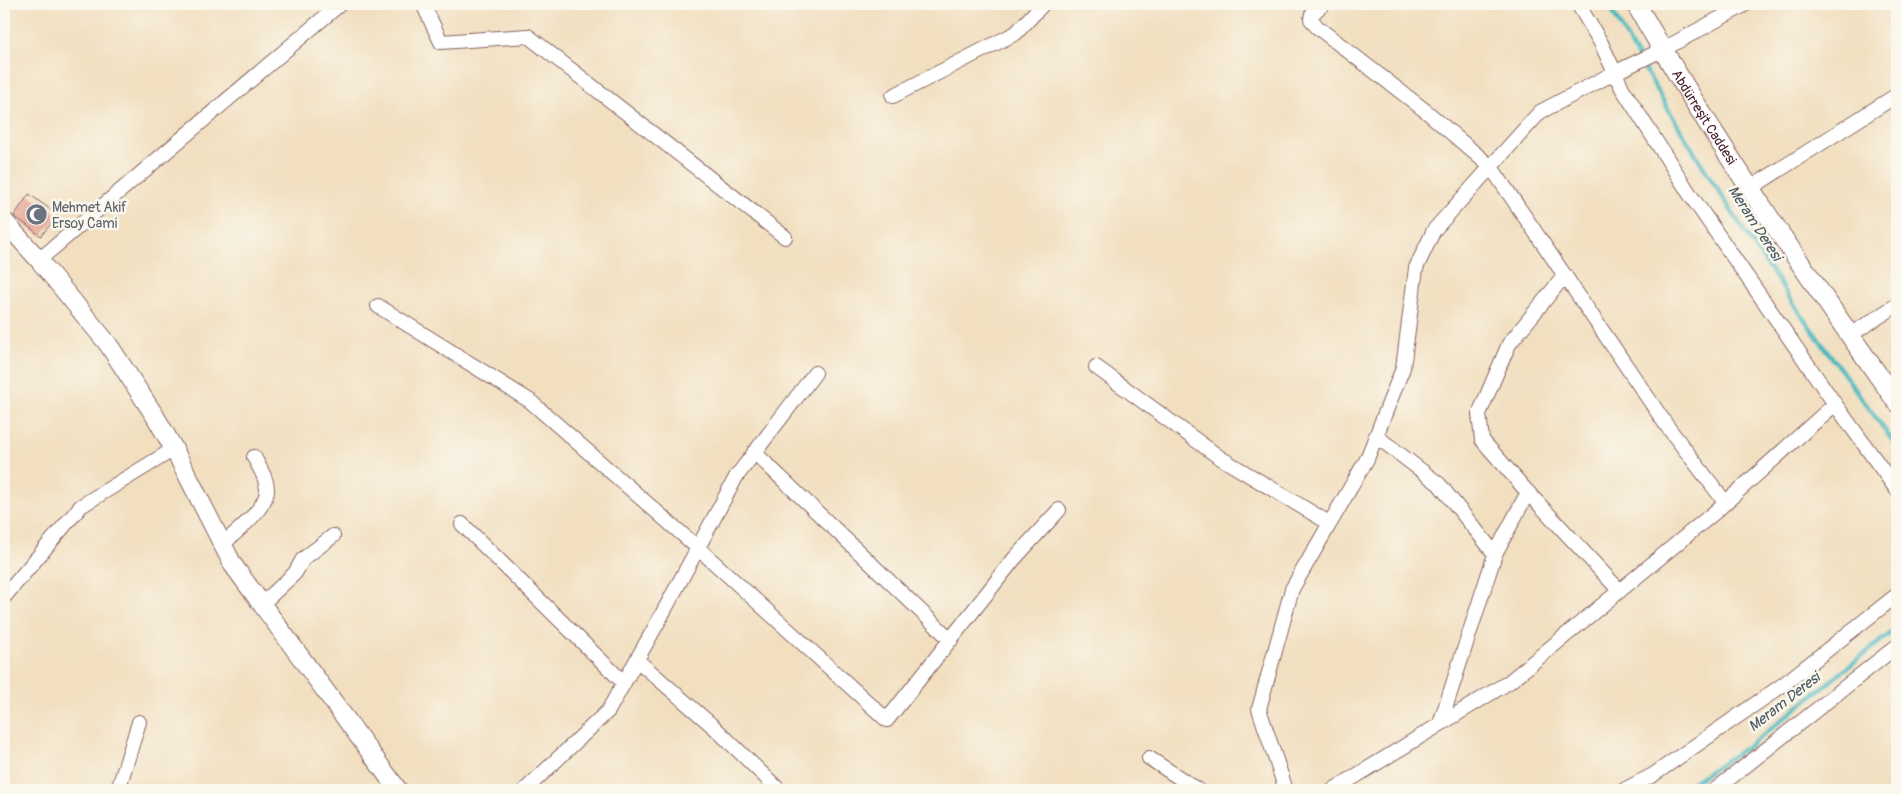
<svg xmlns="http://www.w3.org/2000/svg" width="1901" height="794" viewBox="0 0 1901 794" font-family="Pangolin,sans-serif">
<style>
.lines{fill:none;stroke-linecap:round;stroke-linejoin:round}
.stream{stroke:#49b8be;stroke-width:4.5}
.building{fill:#e29c8b}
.minor-casing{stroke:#84625f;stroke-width:16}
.tertiary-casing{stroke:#84625f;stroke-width:20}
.secondary-casing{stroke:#84625f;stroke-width:21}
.minor{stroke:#fff;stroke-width:14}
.tertiary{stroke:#fff;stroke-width:18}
.secondary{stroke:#fff;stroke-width:19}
.labels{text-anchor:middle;stroke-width:5;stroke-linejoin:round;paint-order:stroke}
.street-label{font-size:14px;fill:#4a1f2b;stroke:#fbf7ec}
.worship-label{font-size:14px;fill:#5b616d;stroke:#fbf7ec;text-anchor:start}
.water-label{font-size:15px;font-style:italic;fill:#4a5c66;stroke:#fbf7ec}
</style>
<rect width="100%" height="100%" fill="#fbf7ec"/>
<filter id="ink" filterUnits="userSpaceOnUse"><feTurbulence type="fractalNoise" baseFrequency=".02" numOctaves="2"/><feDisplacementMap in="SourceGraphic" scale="10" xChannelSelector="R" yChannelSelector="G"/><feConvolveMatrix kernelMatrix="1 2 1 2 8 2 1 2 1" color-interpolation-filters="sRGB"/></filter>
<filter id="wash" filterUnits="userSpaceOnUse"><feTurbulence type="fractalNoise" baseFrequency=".0096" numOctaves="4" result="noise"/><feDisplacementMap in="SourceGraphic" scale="20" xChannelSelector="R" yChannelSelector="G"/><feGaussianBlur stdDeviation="1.12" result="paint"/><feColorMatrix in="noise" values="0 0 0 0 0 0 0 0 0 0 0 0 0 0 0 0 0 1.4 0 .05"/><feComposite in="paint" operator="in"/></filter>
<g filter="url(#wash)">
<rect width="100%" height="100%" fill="#f1dfc0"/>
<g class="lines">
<!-- stream -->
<path class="stream" d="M1608,4C1661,100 1718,194 1780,284C1817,339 1858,392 1897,447
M1681,790L1753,743L1897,628"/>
</g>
<g id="blocks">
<!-- building -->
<path class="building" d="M29,194L58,215L41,236L14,216Z"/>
</g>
</g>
<g filter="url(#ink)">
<use href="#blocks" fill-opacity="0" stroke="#84625f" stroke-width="1"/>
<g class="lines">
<defs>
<path id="minor" d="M423,4L441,42L528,36L785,237
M1323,4L1312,14L1311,19L1317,27L1427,112L1491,167L1667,426L1725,502
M1578,4L1601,43L1622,88L1691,196L1835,404L1897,490
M893,96L1016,33L1043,4
M1749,189L1897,95
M39,260L340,4
M1565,275L1509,344L1479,414L1482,440L1524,488L1620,591
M378,306L530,401L698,548L887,720L1014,559L1059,510
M1850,335L1897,305
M1096,367L1219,457L1329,523
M1376,436L1439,484L1495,554
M754,452L951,640
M462,524L624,683
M223,544C236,532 267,508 267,490C267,478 259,467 254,457
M4,597L81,506L174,449
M262,604L295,573L303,559L333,536
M637,660L715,728L779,790
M1440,724L1495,554L1528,492
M1149,758L1198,790
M118,790L139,722
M525,790L608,711L658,622L736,477L815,373
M1286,790L1259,709L1292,589L1367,459L1403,368L1416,268L1434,230L1540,112L1614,73L1662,50L1746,4
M1333,790L1509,682L1715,512L1835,404
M1624,790L1653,775L1784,684L1897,595
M1715,790L1897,646"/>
<path id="tertiary" d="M4,221L39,260L108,344L155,416L174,449L233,565L398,790"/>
<g id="secondary">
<path id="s1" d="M1636,4C1715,142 1805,272 1897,402"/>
</g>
</defs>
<!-- minor casing -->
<use href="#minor" class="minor-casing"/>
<!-- tertiary casing -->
<use href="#tertiary" class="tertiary-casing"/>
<!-- secondary casing -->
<use href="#secondary" class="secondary-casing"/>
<!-- minor -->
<use href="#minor" class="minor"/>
<!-- tertiary -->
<use href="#tertiary" class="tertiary"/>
<!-- secondary -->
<use href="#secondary" class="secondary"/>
</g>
</g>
<!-- icons -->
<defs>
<symbol id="mosque-disc" viewBox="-11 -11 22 22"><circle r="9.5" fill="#6b7280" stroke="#fbf7ec"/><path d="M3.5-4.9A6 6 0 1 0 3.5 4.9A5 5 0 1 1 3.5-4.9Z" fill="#fff"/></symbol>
</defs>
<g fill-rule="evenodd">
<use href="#mosque-disc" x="24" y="202" width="25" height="25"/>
</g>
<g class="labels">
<!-- street labels -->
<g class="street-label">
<text dy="5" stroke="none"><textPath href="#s1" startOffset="132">Abdürreşit Caddesi</textPath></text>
</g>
<!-- worship labels -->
<g class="worship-label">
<text x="52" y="212">Mehmet Akif<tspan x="52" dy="16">Ersoy Cami</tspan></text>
</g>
<!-- water labels -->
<g class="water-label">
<text transform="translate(1755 223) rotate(57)" y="5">Meram Deresi</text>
<text transform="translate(1784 702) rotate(-38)" y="5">Meram Deresi</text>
</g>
</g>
<!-- margin -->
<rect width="1901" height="794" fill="none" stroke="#fbf7ec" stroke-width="20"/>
</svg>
